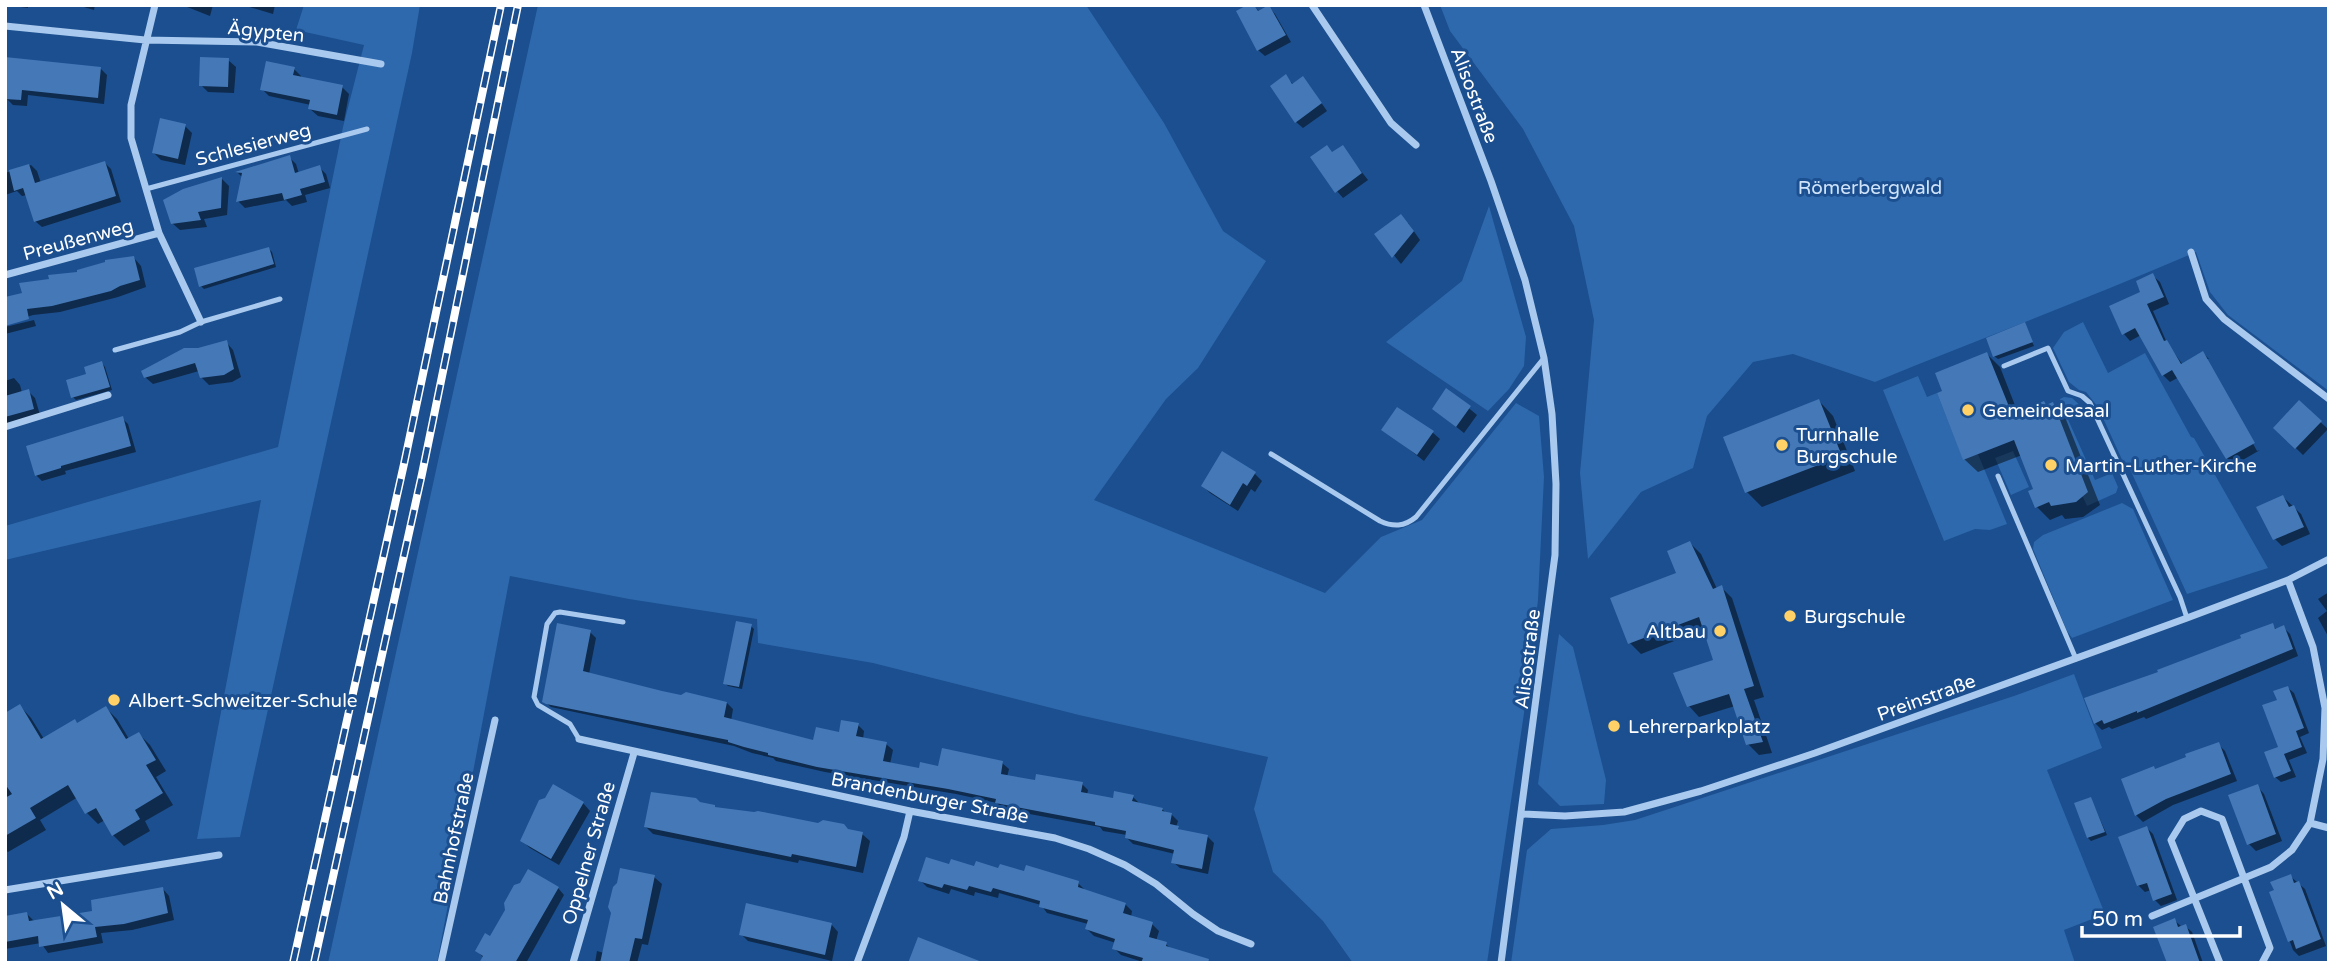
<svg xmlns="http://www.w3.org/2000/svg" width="2334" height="968" viewBox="0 0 2334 968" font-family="'Varela Round',sans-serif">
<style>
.green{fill:#2e69ad}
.shadow{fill:#0007}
.building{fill:#4478b7}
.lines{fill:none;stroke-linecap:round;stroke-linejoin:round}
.service{stroke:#a9c9ee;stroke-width:5}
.minor{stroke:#a9c9ee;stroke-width:7}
.rail-casing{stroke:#fff;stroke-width:8}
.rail{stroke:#1b4f8f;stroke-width:5;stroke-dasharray:16;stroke-linecap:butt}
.poi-dot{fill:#ffd166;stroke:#1b4f8f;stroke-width:2.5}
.labels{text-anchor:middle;stroke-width:6;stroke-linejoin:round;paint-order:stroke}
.street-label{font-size:19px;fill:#fff;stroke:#1b4f8f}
.park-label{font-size:19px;fill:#cfe3fa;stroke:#1b4f8f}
.poi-label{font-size:19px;fill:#fff;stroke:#1b4f8f;text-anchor:start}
</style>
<rect width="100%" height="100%" fill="#1b4f8f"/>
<!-- green -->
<path class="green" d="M304,5H420L412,53L240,837L197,839L261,500L5,560V526L278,447L343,127L364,45L296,30Z
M538,5H1086L1164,123L1223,231L1266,261L1198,368L1166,399L1094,500L1325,593L1381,537L1422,520L1516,403L1539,416L1544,477L1538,600L1527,693L1487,963H1353L1323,921L1273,872L1254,809L1268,757L1079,715L873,663L758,643L757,619L629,599L510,576L437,963H328Z
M1440,5H2329V391L2228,315L2210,292L2196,252C2090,298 1982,338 1875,382L1793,354L1753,362L1707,416L1693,468L1641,492L1588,559L1580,473L1594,320L1574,226L1523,129L1450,31Z
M1489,206L1526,337L1524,366L1509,389L1488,411L1386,342L1462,281Z
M2083,322L2108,373L2145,353L2191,437L2194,438L2268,568L2187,594L2129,467L2124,464L2098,407L2086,392L2079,390L2069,382L2053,348L2064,332Z
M1918,376L1927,397L1937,393L1963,459L1978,454L2007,524L1990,530L1975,529L1944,541L1883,390Z
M2064,397L2072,398L2082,407L2066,415L2095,480L2112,473L2118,487L2116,493L2087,506L2081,493L2087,490L2056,411L2063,409L2060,399Z
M2013,451L2029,487L2011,495L1995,458Z
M2122,503L2133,509L2173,600L2072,638L2067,631L2033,549L2034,542L2043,535Z
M1559,634L1573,647L1606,780L1604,804L1560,806L1538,784Z
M2074,674L2102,748L2047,770L2105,914L2064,930L2075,963H1511L1527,850L1551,829L1603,825L1635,820L2014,696Z"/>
<!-- shadow -->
<path class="shadow" d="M6,5H28V8Z
M77,5H95L94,10Z
M182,5H213L210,16Z
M243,5H275L273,14Z
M1253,5L1260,12L1269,7L1275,14L1291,42L1265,56L1258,50Z
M5,59L100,68L107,75L104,104L28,95L27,106L13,105L6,98Z
M228,60L236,67L234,93L208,92L201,85Z
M294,69L301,76V79L342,87L349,94L344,121L318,116L310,109L311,105L269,96L262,89Z
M1286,77L1294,85H1309L1327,111L1303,128L1296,122Z
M185,126L192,133L185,165L161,160L154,153Z
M1342,147L1368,180L1343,198L1337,191L1333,154Z
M289,157L296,164L299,174L319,167L326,174L330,188L305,195L307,202L292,206L286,200L245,208L238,201L243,178L238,173Z
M105,163L111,169L121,202L42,227L35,221L27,195L22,196L17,191L5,195V173L31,165L37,171L41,183Z
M222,179L229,186L227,215L204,219L207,227L180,230L172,223Z
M1408,223L1420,240L1401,264L1377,234Z
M269,249L272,252L276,267L204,289L201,286Z
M134,258L141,266L146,287L118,297L60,312L33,315L5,324L24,294L79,273Z
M2153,276L2160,282L2169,304L2153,311L2167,343L2183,365L2203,353L2209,359H2206L2257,451L2260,450L2234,465L2227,458L2179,377L2170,382L2163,375L2141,335L2130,341L2124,334Z
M34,320L36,326L5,334V327Z
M2024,324L2034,346L1998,359L1994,356Z
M226,342L233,350L241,377L232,382L209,385L201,377L199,371L153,384L145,377L198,350Z
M1987,354L2000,367L2018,413L2052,404L2065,417L2100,505L2083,517L2065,519L2062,515L2050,520L2037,507L2036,490L2022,455L1978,472L1964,459Z
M102,363L105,367L112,390L76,400L73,397L88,375Z
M14,378L20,385L22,393L28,391L35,398L40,415L5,425V381Z
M1447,390L1477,415L1464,433L1434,409Z
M1819,401L1833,416L1855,471L1762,507L1747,492Z
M2299,403L2328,429L2303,455L2275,428Z
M122,418L128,424L136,452L65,471L66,474L42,481L36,475Z
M1384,430L1432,432L1440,439L1424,461Z
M1254,473L1262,481L1255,492L1251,489L1238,511L1210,493L1203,486Z
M2283,497L2301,514L2310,534L2282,546L2275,539Z
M1690,543L1701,554L1717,589L1721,587L1732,598L1764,697L1754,700L1772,753L1759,755L1748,744L1735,706L1699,717L1689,706L1715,661L1705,629L1641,654L1630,643L1613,599L1678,574Z
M2329,592V638L2318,618L2327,611L2318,599Z
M2272,625L2277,630L2283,627L2290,634L2298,656L2146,719L2144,717L2112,729L2109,727L2102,730L2095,723L2161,673Z
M751,626L754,629L742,689L728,686L725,683Z
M590,632L596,638L589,674L662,693L727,703L733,709L731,721L815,742L858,725L864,731L863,739L886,744L893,750L890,764L921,770L1002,763L1009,769L1007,777L1036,782L1082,784L1088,790L1087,795L1114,800L1133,797L1139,803L1162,809L1166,813L1171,814L1178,821L1176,827L1183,832L1208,837L1214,843L1208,874L1180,868L1173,862L1175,854L1133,844L1126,837L1127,835L1103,831L1100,827L1003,809L997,803L956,794L825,772L776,761L773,758L752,753L734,746L551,707L544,701Z
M2288,688L2294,693L2309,733L2300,737L2307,753L2289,760L2296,777L2281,782L2275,777L2280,748L2279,701Z
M20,706L31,718L44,739L78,725L106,708L117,719L129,739L139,734L150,745L166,771L156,777L173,805L145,821L150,831L124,846L113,835L105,820L98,824L87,813L78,797L40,820L46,830L8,852L5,849V715Z
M2218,744L2225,751L2237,781L2173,805L2143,822L2136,815L2156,771Z
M2257,786L2264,794L2282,841L2256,851L2249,844Z
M547,799L583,803L590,811L559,865L530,848L522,841Z
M2091,799L2107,835L2091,841L2088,838Z
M700,804L717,809L862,834L870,841L863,873L799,860L798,863L653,834L645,826Z
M2147,828L2153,834L2177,900L2161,906L2155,900L2151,890L2145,892L2138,885Z
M951,866L1025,873L1078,883L1085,890L1125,904L1132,911L1131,917L1152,924L1159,931L1156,941L1166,944L1171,949L1143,962L1121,955L1114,948L1116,943L1094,936L1087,929L1088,924L1047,913L1041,905L999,893L998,898L975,892L974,896L951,889L949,894L927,887L920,880Z
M2290,876L2305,889L2326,946L2299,956L2293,950L2272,893Z
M654,877L662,884L648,945L642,944L637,963H595L597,951L604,953L619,883Z
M521,884L558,888L564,895L526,963H481L484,958L477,951L490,938Z
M163,889L169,896L174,920L132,930L101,933L103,943L48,953L41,943L5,949V918L27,914L34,921L94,912Z
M2174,920L2182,927L2185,926L2192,932L2203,963H2169Z
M831,924L838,932L832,961L748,941L741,934Z"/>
<!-- building -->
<path class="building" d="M1247,5H1254L1258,11L1269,5L1286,35L1257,51L1236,11Z
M5,57L101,67L98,98L22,90L21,100L5,99Z
M200,57L229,58L228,87L199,86Z
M266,61L295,67L293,75L343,85L337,115L308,109L310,100L260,90Z
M1286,74L1292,84L1303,76L1322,103L1295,123L1270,86Z
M160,118L186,124L178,159L152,153Z
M1327,145L1332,152L1343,145L1362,173L1335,193L1310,157Z
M290,155L295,173L320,165L325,182L300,189L302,195L284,200L282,193L236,202L242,173L235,172Z
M105,161L116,196L34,222L23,188L14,191L9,170L29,164L35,183Z
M222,177L221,208L198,212L201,220L171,224L163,200L183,189Z
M1401,214L1414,231L1392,258L1374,234Z
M269,247L274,264L199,287L194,268Z
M134,256L140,280L120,286L111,291L52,306L27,309L29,319L5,326V297L22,293L19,283L49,279L48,275L77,272V270L105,262V260Z
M2153,273L2164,297L2147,304L2164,341L2167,340L2181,364L2203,351L2255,443L2226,459L2172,370L2162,376L2135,328L2122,335L2109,306L2140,292L2136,281Z
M2025,322L2033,342L1993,357L1986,338Z
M227,340L234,369L224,375L200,378L195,363L144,378L141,371L184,348H198Z
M1987,352L2012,414L2044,401L2046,405L2053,402L2088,492L2076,502L2051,506L2049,502L2035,508L2028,491L2033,489L2014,440L1963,460L1937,393L1942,391L1935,373Z
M102,361L110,387L71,398L66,380L86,374L84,367Z
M1446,388L1471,406L1456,427L1432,409Z
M29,389L34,409L5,417V396Z
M1819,399L1842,456L1745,493L1723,437Z
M2299,400L2322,421L2295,449L2273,428Z
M1397,407L1434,431L1417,455L1381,430Z
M123,416L131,446L61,466V468L35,476L26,446Z
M1222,451L1256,472L1247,486L1243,483L1230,505L1201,486Z
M2283,495L2289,507L2294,505L2304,527L2273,540L2256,507Z
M1690,541L1713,589L1722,585L1754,686L1744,689L1763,742L1746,745L1729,694L1687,707L1673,673L1713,660L1699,617L1628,644L1610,598L1676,573L1667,551Z
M736,621L752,624L739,687L723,684Z
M557,623L591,630L583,671L662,691L681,695L686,692L727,702L724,717L813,740L816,727L839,732L841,720L859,723L856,736L887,742L883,761L919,768L920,762L938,766L942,748L1003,761L1001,774L1035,780L1036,774L1083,782L1081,792L1113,798L1114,791L1134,795L1132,801L1163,808L1162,811L1172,813L1170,824L1179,826L1178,829L1208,835L1202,869L1171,863L1174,850L1125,838L1126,831L1095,825V822L995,803L996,799L948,789L817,767L768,755V753L744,747L728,742V740L546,704L542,702Z
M2273,623L2275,629L2284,625L2293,649L2137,713V711L2104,724L2102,720L2094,724L2084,698L2158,672L2157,670L2241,638L2240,635Z
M2288,686L2304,728L2296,731L2302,747L2284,754L2291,771L2274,778L2264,752L2278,747L2262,705L2277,700L2273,691Z
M20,704L41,739L75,719L77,723L106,706L126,739L139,732L156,760L146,765L163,793L135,810L140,819L112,836L96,808L85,814L68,785L30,808L36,818L5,836V798L12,794L5,784V713Z
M2219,742L2231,774L2166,799L2135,816L2121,779L2154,766L2155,769L2186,757L2185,754Z
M553,784L584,802L551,859L520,841L539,800L545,798Z
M2258,784L2276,834L2247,845L2228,795Z
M651,792L696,798L700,802L715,805V807L754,812L758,811L818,823L823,820L844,824L848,829L863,832L856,867L792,854L791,857L644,827Z
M2091,797L2105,832L2087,838L2074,803Z
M2147,826L2172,894L2153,901L2147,883L2137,886L2118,837Z
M926,857L949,864L951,859L974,866L976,861L998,868L1000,864L1024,871L1026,865L1079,881L1078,887L1126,903L1123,913L1153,922L1149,937L1167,942L1166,946L1209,959L1208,963H1141L1143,958L1112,949L1115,939L1085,929L1088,920L1039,907L1040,901L993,888L991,892L969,886L967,890L944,884L942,888L918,881Z
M620,868L655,875L642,939L635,938L629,963H600L611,913L608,907L613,887L617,883Z
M528,869L559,887L515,963H479L483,956L475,951L485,933L490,936L505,910L504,903L514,885L520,883Z
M2291,874L2294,883L2299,881L2321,939L2296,949L2293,940L2288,942L2269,892L2274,890L2270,882Z
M163,887L168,913L124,924L95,927L97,937L69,942L39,947L38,936L5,942V916L27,912L29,921L92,911L91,900Z
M746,903L832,923L825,955L739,935Z
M2175,918L2178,927L2186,924L2200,963H2167L2153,927Z
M918,937L982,962V963H908Z"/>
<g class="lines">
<!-- service -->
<path class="service" d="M146,189L367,129
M115,350L180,332L201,322L280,299
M2004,366L2048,348L2068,391L2082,396L2090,403L2180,597L2187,618
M1271,454L1380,521C1393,527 1404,527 1416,517L1544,358
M1998,476L2076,659
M579,739L570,724L538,705L534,697L547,624L555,613L560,612L623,622"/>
<!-- minor -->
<path class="minor" d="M155,5L131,105V138L159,233L201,322
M1312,5L1391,123L1416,145
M1424,5L1491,181L1525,280L1544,358L1552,414L1556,484L1555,555L1501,963
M5,26L145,40L257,42L381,64
M2191,252L2206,299L2224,319L2329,399
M5,275L159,233
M5,427L108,395
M579,739L910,811L1055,838L1089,849L1125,865L1156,884L1193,914L1218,931L1251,944
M1522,814L1565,816L1624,812L1701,791L1815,753L2187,618L2288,580L2329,559
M2310,823L2329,828
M5,890L219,855
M2152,916L2271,867L2292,850L2310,823L2323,759L2325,708L2313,647L2288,580
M441,963L495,720
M573,963L634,753
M857,963L904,837L910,811
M2220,963L2171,840L2184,819L2201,811L2222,819L2270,948L2262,963"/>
<defs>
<path id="rail" d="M293,963L404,464L501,5
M314,963L422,474L518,5"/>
</defs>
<!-- rail casing -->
<use href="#rail" class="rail-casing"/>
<!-- rail -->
<use href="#rail" class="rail"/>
</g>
<!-- markers -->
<g class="poi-dot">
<circle cx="1968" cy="410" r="7"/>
<circle cx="1782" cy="445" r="7"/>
<circle cx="2051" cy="465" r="7"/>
<circle cx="1790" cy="616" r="7"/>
<circle cx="1720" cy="631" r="7"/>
<circle cx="114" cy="700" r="7"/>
<circle cx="1614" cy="726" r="7"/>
</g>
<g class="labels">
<!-- street labels -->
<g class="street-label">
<text transform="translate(266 31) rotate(6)" y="7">Ägypten</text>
<text transform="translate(1475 95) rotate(69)" y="7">Alisostraße</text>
<text transform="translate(253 144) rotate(-15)" y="7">Schlesierweg</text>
<text transform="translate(78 239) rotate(-15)" y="7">Preußenweg</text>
<text transform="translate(1527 659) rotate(-83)" y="7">Alisostraße</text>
<text transform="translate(1926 697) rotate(-20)" y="7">Preinstraße</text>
<text transform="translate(930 797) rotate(11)" y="7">Brandenburger Straße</text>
<text transform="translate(453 838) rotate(-78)" y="7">Bahnhofstraße</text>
<text transform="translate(588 853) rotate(-74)" y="7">Oppelner Straße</text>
</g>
<!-- park labels -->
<g class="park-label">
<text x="1870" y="194">Römerbergwald</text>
</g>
<!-- poi labels -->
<g class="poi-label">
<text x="1982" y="417">Gemeindesaal</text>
<text x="1796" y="441">Turnhalle<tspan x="1796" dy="22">Burgschule</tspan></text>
<text x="2065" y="472">Martin-Luther-Kirche</text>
<text x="1804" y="623">Burgschule</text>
<text x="1706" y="638" text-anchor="end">Altbau</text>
<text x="128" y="707">Albert-Schweitzer-Schule</text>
<text x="1628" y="733">Lehrerparkplatz</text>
</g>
</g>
<!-- border -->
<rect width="2334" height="968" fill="none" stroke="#ffffff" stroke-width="14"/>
<!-- north arrow -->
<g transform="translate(63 905) rotate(331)" stroke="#1b4f8f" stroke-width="5" paint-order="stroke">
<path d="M0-5L12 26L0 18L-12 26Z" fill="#ffffff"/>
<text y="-10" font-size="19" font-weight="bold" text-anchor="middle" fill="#ffffff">N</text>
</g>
<!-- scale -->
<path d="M2082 926v10h158v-10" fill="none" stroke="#ffffff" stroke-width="3.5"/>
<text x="2092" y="926" font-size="21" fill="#ffffff" stroke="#1b4f8f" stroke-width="5" paint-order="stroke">50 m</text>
</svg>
